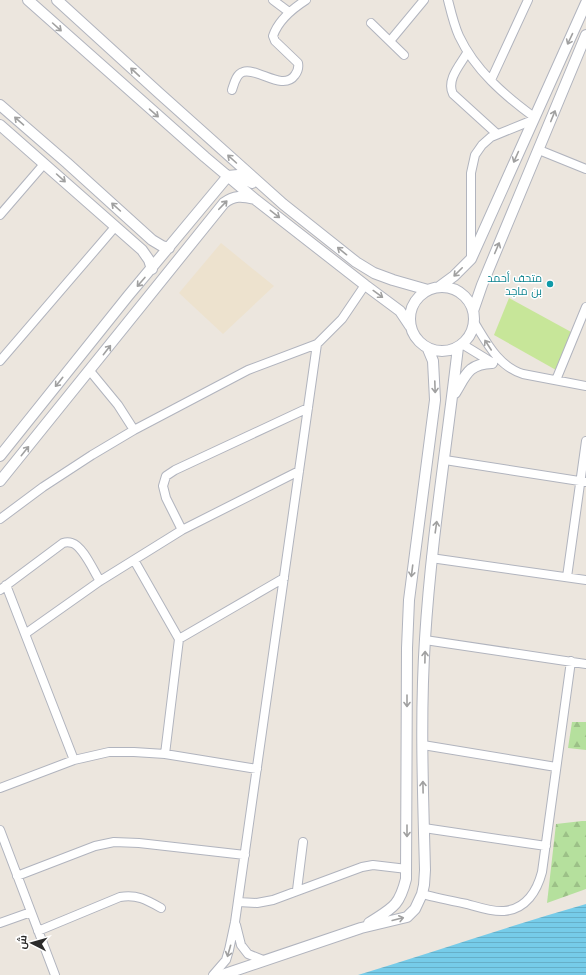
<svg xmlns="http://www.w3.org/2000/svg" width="586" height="975" viewBox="0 0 586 975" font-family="'Work Sans',Cairo,sans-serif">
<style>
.education{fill:#ede2ce}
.forest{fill:url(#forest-firs)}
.pitch{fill:#c7e699}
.water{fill:url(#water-rules)}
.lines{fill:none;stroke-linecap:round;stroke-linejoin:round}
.minor-casing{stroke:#b1b4be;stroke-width:10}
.tertiary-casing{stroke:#b1b4be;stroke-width:12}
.minor{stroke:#fff;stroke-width:8}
.tertiary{stroke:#fff;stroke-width:10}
.oneway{stroke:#a0a0a0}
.culture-dot{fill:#0f9aa8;stroke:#fff;stroke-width:1.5}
.labels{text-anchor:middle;stroke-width:3;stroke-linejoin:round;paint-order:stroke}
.culture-label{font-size:11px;fill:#0d838f;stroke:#fff;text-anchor:end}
</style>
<defs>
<pattern id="forest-firs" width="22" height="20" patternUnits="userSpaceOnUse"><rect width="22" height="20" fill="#b5e09d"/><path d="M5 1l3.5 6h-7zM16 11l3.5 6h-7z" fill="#9cc087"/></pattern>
<pattern id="water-rules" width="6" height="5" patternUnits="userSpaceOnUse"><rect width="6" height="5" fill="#76cce9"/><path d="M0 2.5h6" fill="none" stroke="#66afc8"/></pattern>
</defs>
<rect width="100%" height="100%" fill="#ece6de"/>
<!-- education -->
<path class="education" d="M221,243L274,286L223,334L179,293Z"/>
<!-- forest -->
<path class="forest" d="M572,722H586V750L568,748Z
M582,821H586V889L547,903L556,824Z"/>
<!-- pitch -->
<path class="pitch" d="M509,298L573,333L556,370L494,335Z"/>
<!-- water -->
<path class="water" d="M586,904V975H358C434,952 509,926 586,904Z"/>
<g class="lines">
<defs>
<path id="minor" d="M273,0L289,12
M448,0C451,12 454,25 459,36C475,70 504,95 534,117
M371,23L404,55
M390,41L424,0
M467,53C460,65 446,80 453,94L497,134
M491,80L528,0
M232,90C234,84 236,74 243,72C257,67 283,92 295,75C298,71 299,68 298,63L275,41L273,36C278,21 292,9 306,0
M539,150L586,169
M0,215L44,164
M471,258V173L475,155L482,145L491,137L533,120
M474,322C487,343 498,366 523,374L586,386
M462,344L493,363
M0,361L115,227
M90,371L118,405L134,430
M556,380L586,307
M445,460L586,482
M0,519L43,487L92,455L134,430L248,370L317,344L342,319L365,285
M182,530L166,498L163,486L166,476L175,470L308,408
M431,558L586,580
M134,560L179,639L165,754
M567,577L586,441
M6,585L74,760
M0,590L63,543C66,542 69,542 72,543C83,546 94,572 100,581
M25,634L100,581L182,530L299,471
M179,639L284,578
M425,640L586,664
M423,745L556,767
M0,788L74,760L109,752H134L165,754L257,769
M424,828L546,846
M0,830L55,975
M17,876L95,846L114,842L139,843L245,855
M297,890L303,842
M422,894C437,898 452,901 467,904C478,907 492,912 504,911C526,909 537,891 542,872L571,661
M238,902L257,903L273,900L362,867L373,865L407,869
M0,923L31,912
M236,925L241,945L248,954L263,960
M38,931L120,897C137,894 147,900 161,908
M213,975L226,960L229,950L235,922L317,344"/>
<path id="tertiary" d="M28,0L205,157L256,200L365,285L400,311L410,326
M57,0L159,93L283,204L356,262L374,273L393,280L428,290
M0,105L67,163L152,240L162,246L169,248
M0,125L142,250L149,260L152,269
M439,287L454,276L471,259L586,3
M410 319a32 32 0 1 1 64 0a32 32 0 1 1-64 0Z
M473,311L482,285L586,35
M455,393C466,375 468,364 492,363
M0,456L128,296L228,176L238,175L252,183
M0,481L224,203C234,195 242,196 255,199
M369,923C392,908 399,907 406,879L407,648L409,600L435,400L433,361L428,349
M222,975L361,928L407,917L415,909L422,894L424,885L425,870C423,793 420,716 425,639C431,541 447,444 458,347"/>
</defs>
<!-- minor casing -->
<use href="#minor" class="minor-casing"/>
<!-- tertiary casing -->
<use href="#tertiary" class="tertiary-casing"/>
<!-- minor -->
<use href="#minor" class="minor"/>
<!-- tertiary -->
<use href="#tertiary" class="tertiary"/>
</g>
<!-- one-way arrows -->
<defs><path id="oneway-shaft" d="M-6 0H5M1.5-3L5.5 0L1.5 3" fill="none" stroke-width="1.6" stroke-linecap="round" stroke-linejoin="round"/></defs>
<g class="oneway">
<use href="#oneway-shaft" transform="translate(57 27) rotate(42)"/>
<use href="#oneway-shaft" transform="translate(570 39) rotate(115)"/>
<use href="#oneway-shaft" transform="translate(135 72) rotate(-137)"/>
<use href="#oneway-shaft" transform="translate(154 113) rotate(41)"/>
<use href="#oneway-shaft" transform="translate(553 116) rotate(-68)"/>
<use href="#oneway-shaft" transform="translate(19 121) rotate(-139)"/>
<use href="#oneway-shaft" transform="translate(516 157) rotate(114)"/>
<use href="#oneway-shaft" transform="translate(232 159) rotate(-138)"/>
<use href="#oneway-shaft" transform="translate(61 178) rotate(42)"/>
<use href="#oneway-shaft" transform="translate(223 205) rotate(-46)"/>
<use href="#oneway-shaft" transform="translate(116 207) rotate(-138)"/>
<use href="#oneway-shaft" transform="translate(275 214) rotate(38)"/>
<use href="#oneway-shaft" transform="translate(497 248) rotate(-67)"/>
<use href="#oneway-shaft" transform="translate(342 251) rotate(-141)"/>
<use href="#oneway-shaft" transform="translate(458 272) rotate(135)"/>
<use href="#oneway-shaft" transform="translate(141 282) rotate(131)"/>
<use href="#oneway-shaft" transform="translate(378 294) rotate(36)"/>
<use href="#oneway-shaft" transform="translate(488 345) rotate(-123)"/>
<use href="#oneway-shaft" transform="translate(107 350) rotate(-52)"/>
<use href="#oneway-shaft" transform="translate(59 382) rotate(129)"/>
<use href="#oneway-shaft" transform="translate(435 387) rotate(88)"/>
<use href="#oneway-shaft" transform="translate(25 451) rotate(-51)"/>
<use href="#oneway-shaft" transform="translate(436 527) rotate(-82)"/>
<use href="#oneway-shaft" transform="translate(412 571) rotate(97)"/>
<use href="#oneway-shaft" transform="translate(425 657) rotate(-89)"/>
<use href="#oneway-shaft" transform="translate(407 701) rotate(90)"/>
<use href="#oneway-shaft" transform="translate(423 787) rotate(-91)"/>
<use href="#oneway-shaft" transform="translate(407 831) rotate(90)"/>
<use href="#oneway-shaft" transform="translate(398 919) rotate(-14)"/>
<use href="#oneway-shaft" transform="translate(229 951) rotate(106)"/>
</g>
<!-- markers -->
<circle class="culture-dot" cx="550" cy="284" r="4"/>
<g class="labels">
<!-- culture labels -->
<g class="culture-label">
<text x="542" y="282">متحف أحمد<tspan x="542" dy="13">بن ماجد</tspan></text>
</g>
</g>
<!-- north arrow -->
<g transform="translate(32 943) rotate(276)" stroke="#ffffff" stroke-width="3" paint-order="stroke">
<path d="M0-3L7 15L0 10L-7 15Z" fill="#2b2b2b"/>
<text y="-6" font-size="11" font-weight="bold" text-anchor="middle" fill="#2b2b2b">ش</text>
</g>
</svg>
